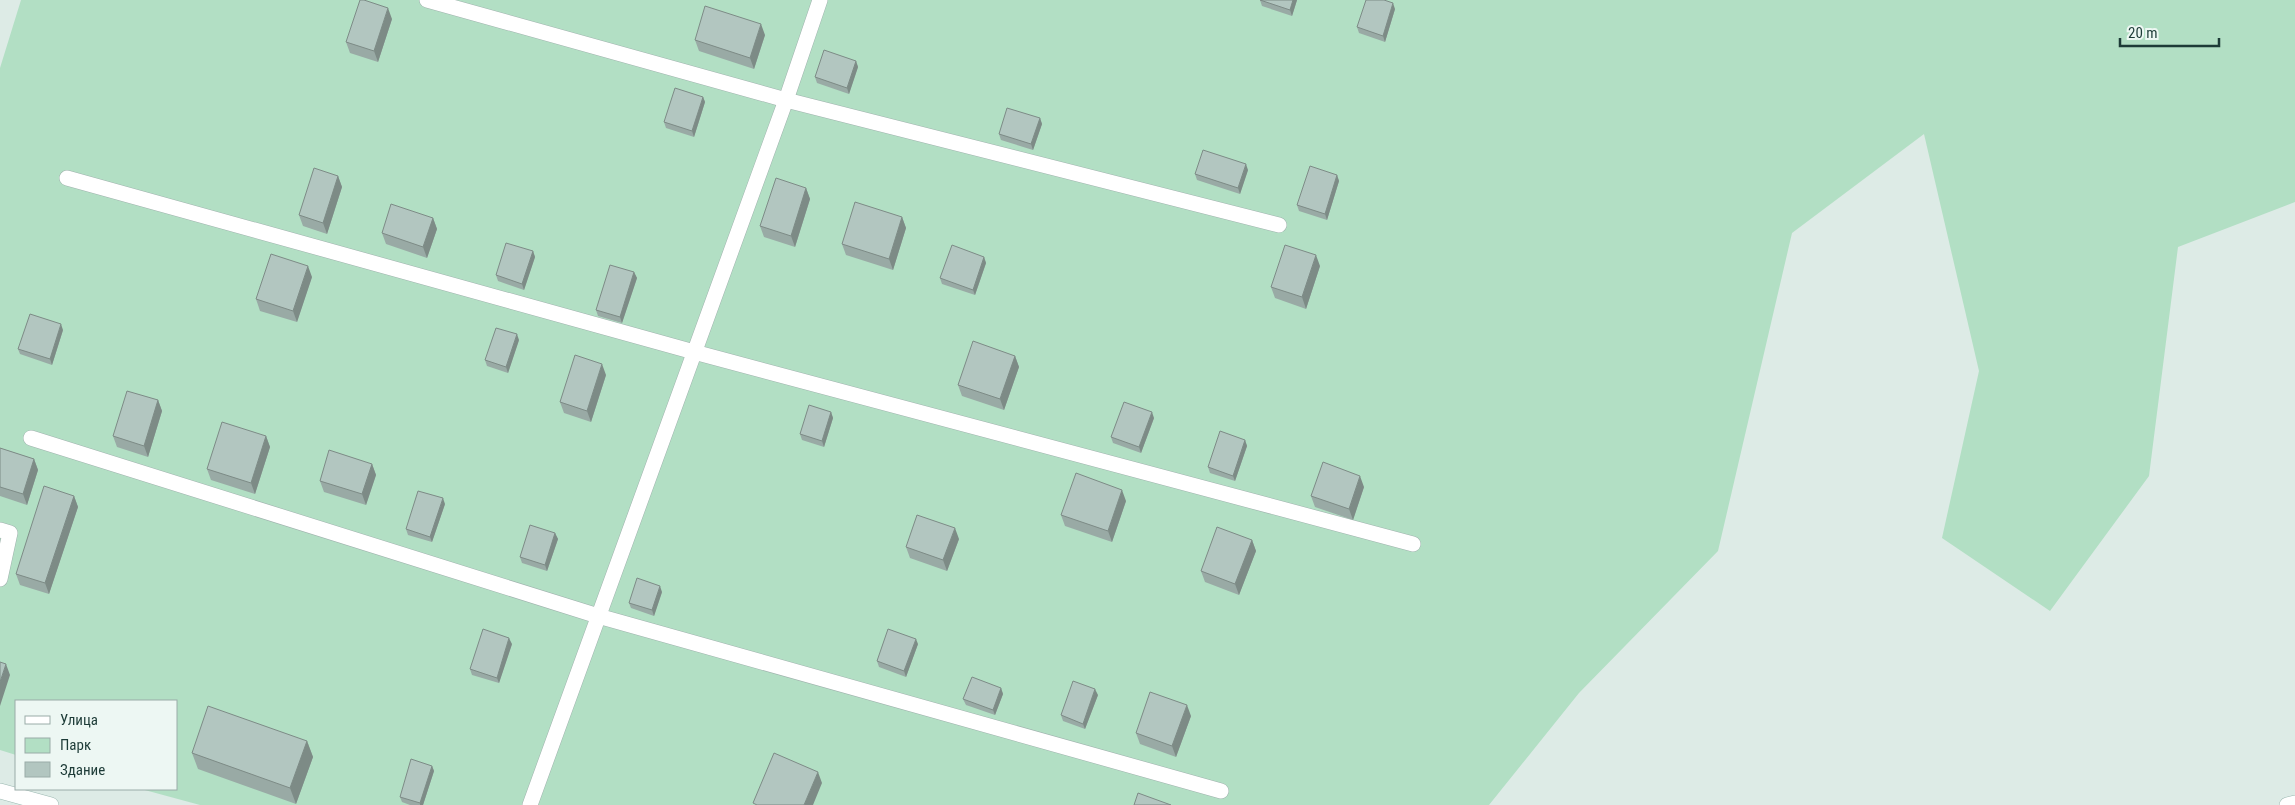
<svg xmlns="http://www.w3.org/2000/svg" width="2295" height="805" viewBox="0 0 2295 805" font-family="'Roboto Condensed',sans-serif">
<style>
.green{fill:#b2dfc4}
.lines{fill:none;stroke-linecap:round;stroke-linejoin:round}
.lane-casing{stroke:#a0b3ae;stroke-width:16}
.street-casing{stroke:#a0b3ae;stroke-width:16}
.secondary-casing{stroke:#9bb8b1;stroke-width:16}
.lane{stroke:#fff;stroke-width:15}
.street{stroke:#fff;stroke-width:15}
.secondary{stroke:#fff;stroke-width:15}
.wall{fill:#99aaa5}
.shaded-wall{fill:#7d8b86}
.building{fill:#b2c6c0;stroke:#7d8b86}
</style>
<rect width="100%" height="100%" fill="#ddebe6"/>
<!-- green -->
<path class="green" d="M21,0H2295V202L2178,247L2149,476L2050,611L1942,538L1979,371L1924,134L1792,233L1718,551L1579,693L1489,805H200L141,789H176V701H16V755L0,750V68Z"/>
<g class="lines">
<defs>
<path id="lane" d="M427,0L786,100L1279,225
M67,178L694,352L1413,544
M31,438L598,616L1221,791
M0,530L10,533L0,579"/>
<path id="street" d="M530,805L786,100L820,0"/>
<path id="secondary" d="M0,791L51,805
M2287,805L2295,803"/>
</defs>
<!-- lane casing -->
<use href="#lane" class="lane-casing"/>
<!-- street casing -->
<use href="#street" class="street-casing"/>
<!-- secondary casing -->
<use href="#secondary" class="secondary-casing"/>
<!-- lane -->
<use href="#lane" class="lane"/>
<!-- street -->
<use href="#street" class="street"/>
<!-- secondary -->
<use href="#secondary" class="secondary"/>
</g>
<!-- wall -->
<path class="wall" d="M1260,0H1297L1292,16L1262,6Z
M1395,9L1385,42L1359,33L1357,27Z
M392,19L378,62L350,53L346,42Z
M765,35L754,69L699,51L695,40Z
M856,61L858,67L849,94L817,83L815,77Z
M703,97L705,102L694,137L666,128L664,122Z
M1040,118L1042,124L1033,150L1001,140L999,134Z
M1248,170L1240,194L1197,180L1195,174Z
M1337,175L1339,181L1327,220L1299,211L1297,205Z
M338,176L342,187L327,234L303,226L299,215Z
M806,188L810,199L795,247L764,237L760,226Z
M902,217L906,228L893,270L846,255L842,244Z
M433,218L437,229L427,258L386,244L382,233Z
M533,251L535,257L524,290L498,281L496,275Z
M984,257L986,263L975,295L942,284L940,278Z
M1320,266L1306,309L1275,298L1271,287Z
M634,272L637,278L622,323L598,316L596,310Z
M312,277L297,322L260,311L256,299Z
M63,330L52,365L20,354L18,349Z
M519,340L508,373L487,366L485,360Z
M1015,356L1019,367L1004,410L962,396L958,385Z
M606,375L591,422L564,413L560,402Z
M158,400L162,411L148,457L117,447L113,436Z
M831,412L833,418L824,447L802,440L800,434Z
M1154,418L1141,453L1113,443L1111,437Z
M266,436L270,447L255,494L211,480L207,469Z
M1245,440L1247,446L1235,481L1210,473L1208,467Z
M0,448L34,459L38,470L27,505L0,496Z
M372,464L376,475L366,505L324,492L320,481Z
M1364,487L1353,520L1315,507L1311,496Z
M74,496L78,507L49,594L20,585L16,574Z
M1126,501L1112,542L1065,526L1061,515Z
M445,504L432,542L408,535L406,529Z
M555,533L558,539L547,571L522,563L520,557Z
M959,539L947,571L910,558L906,547Z
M1252,540L1256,551L1239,595L1205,582L1201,571Z
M662,592L654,616L631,608L629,603Z
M512,644L499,683L472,675L470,669Z
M918,644L906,677L879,667L877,661Z
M1001,688L1003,694L995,715L966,705L963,699Z
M1098,695L1085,729L1063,721L1061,715Z
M1191,716L1176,757L1140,744L1136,733Z
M307,741L313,757L296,804L198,769L192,753Z
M432,766L434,771L423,805H410L402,802L400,797Z"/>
<!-- shaded-wall -->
<path class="shaded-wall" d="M1293,0H1297L1292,16L1290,10Z
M1393,3L1395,9L1385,42L1383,36Z
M388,8L392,19L378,62L374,51Z
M761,24L765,35L754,69L750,58Z
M856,61L858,67L849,94L847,88Z
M703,97L705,102L694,137L692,131Z
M1040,118L1042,124L1033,150L1031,144Z
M1246,164L1248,170L1240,194L1238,188Z
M1337,175L1339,181L1327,220L1325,214Z
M338,176L342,187L327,234L323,223Z
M806,188L810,199L795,247L791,236Z
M902,217L906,228L893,270L889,259Z
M433,218L437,229L427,258L423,247Z
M533,251L535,257L524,290L522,284Z
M1316,255L1320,266L1306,309L1302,297Z
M984,257L986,263L975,295L973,290Z
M308,266L312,277L297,322L293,311Z
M634,272L637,278L622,323L620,317Z
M61,324L63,330L52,365L50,359Z
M517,334L519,340L508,373L506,367Z
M1015,356L1019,367L1004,410L1000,399Z
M602,364L606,375L591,422L587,411Z
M158,400L162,411L148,457L144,446Z
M831,412L833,418L824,447L822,441Z
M1152,412L1154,418L1141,453L1139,447Z
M266,436L270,447L255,494L251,483Z
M1245,440L1247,446L1235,481L1233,476Z
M34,459L38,470L27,505L23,494Z
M372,464L376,475L366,505L362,494Z
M1360,476L1364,487L1353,520L1349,509Z
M1122,490L1126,501L1112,542L1108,531Z
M74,496L78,507L49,594L45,583Z
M443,498L445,504L432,542L430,537Z
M955,528L959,539L947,571L943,560Z
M555,533L558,539L547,571L545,565Z
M1252,540L1256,551L1239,595L1235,584Z
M660,586L662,592L654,616L652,610Z
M509,638L512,644L499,683L497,678Z
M916,639L918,644L906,677L904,671Z
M6,664L10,675L0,706V682Z
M1001,688L1003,694L995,715L993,710Z
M1095,689L1098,695L1085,729L1083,724Z
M1187,705L1191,716L1176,757L1172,746Z
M307,741L313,757L296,804L290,788Z
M432,766L434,771L423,805H420V803Z
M818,772L822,783L813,805H804Z"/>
<!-- building -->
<path class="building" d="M360,0H364L388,8L374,51L346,42Z
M1260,0H1293L1290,10Z
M1366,0H1384L1393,3L1383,36L1357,27Z
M705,6L761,24L750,58L695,40Z
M824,50L856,61L847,88L815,77Z
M675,88L703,97L692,131L664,122Z
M1007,108L1040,118L1031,144L999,134Z
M1203,150L1246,164L1238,188L1195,174Z
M1310,166L1337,175L1325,214L1297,205Z
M314,168L338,176L323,223L299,215Z
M776,178L806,188L791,236L760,226Z
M855,202L902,217L889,259L842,244Z
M391,204L433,218L423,247L382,233Z
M506,243L533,251L522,284L496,275Z
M952,245L984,257L973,290L940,278Z
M1285,245L1316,255L1302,297L1271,287Z
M271,254L308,266L293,311L256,299Z
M610,265L634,272L620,317L596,310Z
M30,314L61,324L50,359L18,349Z
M496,328L517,334L506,367L485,360Z
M973,341L1015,356L1000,399L958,385Z
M575,355L602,364L587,411L560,402Z
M127,391L158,400L144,446L113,436Z
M1124,402L1152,412L1139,447L1111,437Z
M809,405L831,412L822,441L800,434Z
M222,422L266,436L251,483L207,469Z
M1220,431L1245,440L1233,476L1208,467Z
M0,448L34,459L23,494L0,487Z
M329,450L372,464L362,494L320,481Z
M1323,462L1360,476L1349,509L1311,496Z
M1076,473L1122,490L1108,531L1061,515Z
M44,486L74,496L45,583L16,574Z
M418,491L443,498L430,537L406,529Z
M917,515L955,528L943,560L906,547Z
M530,525L555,533L545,565L520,557Z
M1217,527L1252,540L1235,584L1201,571Z
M637,578L660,586L652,610L629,603Z
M483,629L509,638L497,678L470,669Z
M888,629L916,639L904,671L877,661Z
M0,662L6,664L0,682Z
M972,677L1001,688L993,710L963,699Z
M1073,681L1095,689L1083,724L1061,715Z
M1150,692L1187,705L1172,746L1136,733Z
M208,706L307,741L290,788L192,753Z
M774,753L818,772L804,805H757L753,803Z
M411,759L432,766L420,803L400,797Z
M1138,793L1171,805H1134Z"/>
<!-- legend -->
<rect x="15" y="700" width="162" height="90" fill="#edf7f3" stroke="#9aaca8"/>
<rect x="25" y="716" width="25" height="8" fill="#ffffff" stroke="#9aaca8"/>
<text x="60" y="725" font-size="15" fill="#1d3b37">Улица</text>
<rect x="25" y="738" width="25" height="15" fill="#b2dfc4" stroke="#9aaca8"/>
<text x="60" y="750" font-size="15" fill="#1d3b37">Парк</text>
<rect x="25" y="762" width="25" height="15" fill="#b2c6c0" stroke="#9aaca8"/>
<text x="60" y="775" font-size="15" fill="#1d3b37">Здание</text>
<!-- scale -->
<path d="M2120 38v8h99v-8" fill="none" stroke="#1d3b37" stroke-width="2.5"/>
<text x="2128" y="38" font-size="15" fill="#1d3b37" stroke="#edf7f3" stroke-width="4" paint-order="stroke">20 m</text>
</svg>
